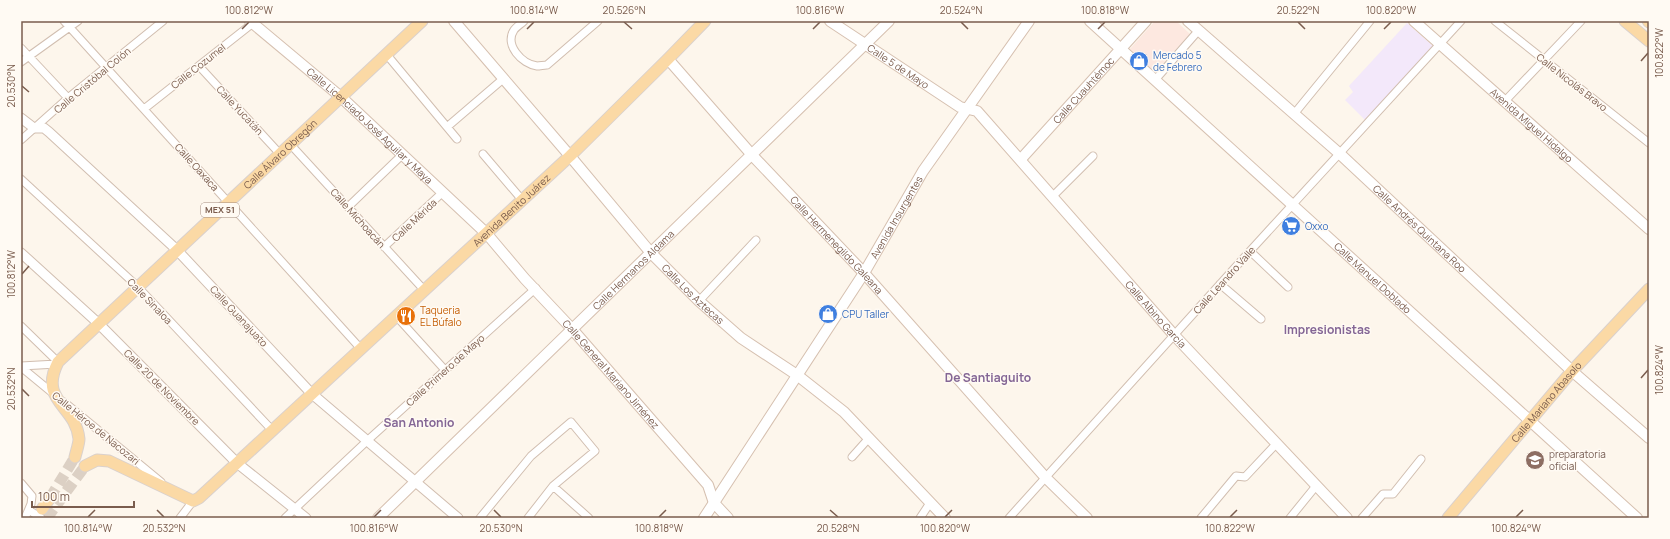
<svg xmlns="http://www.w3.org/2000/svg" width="1670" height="539" viewBox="0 0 1670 539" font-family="Manrope,sans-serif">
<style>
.commercial{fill:#fde8e0}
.education{fill:#f3e8fa}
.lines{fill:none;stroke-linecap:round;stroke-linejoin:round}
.primary-tunnel{stroke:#dcd0c4;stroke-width:11;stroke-dasharray:11 5.5;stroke-linecap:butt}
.minor-casing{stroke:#d1beb0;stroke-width:9}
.tertiary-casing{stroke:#d1beb0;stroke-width:11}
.secondary-casing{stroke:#d6c0b0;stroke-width:12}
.primary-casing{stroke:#dad1cd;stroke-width:13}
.minor{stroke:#fff;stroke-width:7}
.tertiary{stroke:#fff;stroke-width:9}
.secondary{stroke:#fff;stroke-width:10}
.primary{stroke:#fbd9a5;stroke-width:11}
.ticks{fill:none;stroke:#7a5c4d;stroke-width:1.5}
.labels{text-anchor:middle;stroke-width:3;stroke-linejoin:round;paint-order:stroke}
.shield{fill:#fffaf3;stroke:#a28b7f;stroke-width:1}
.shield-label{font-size:9px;font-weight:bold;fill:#7a5c4d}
.shop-label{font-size:10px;fill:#366cbe;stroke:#fffaf3;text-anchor:start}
.street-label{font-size:10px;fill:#7a5c4d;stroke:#fffaf3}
.food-label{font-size:10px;fill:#c56008;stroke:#fffaf3;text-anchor:start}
.education-label{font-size:10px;fill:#785e54;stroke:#fffaf3;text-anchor:start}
.quarter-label{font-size:12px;font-weight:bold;fill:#846695;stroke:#fffaf3}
.neatline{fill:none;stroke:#7a5c4d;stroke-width:1.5}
.ticks-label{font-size:10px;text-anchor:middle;fill:#7a5c4d}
</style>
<rect width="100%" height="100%" fill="#fdf6ec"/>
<!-- commercial -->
<path class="commercial" d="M1155,21H1176L1190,34L1155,72L1130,49Z"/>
<!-- education -->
<path class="education" d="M1407,23L1433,46L1365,120L1345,100L1353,92L1349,86Z"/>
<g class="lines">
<!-- primary-tunnel -->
<path class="primary-tunnel" d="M50,498L75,457
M47,518L85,466"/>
<defs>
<path id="minor" d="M64,21L361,349
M524,21C521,24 516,27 514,30C504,45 522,64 537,66C540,66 544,65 547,65L598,21
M1495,21L1649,143
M21,48L68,98
M387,55L457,139
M21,62L78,21
M199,66L280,154
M1155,80L1199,30
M1504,102L1581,21
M144,109L253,23
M1294,114L1370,21
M447,127L503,79
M21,140L68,98L163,21
M291,145L425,291
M483,154L523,201
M21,179L137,286L272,430
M1053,196L1093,156
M348,207L403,154
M384,247L443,192
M1250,251L1288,287
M1220,284L1261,319
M699,301L756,240
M397,317L445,370
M21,326L58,362
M21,366L57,364
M21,367L55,395
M64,402L161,482
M852,457L869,438
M21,483L32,496L31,504L25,518
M553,486L589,518
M29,510L41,518
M180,518L193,501
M285,518L368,440L536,288
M480,518L531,456L571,422L595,451L553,486L528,518
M920,518L930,503
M1009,518L1250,251L1461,21
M1201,518L1236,476L1245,477L1276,444
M1290,518L1316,486
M1362,518L1383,494H1393L1421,459"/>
<path id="tertiary" d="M21,118L34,128H44L49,132L177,250L311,393L458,518
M21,253L98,323L237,463L306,518"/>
<g id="secondary">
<path id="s1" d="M250,21L341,97L487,234L525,279L573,330L708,485L714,503L728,518"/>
<path id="s2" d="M454,21L570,156L651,253L699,301L741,338L797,375L844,412L945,518"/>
<path id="s3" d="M830,21L960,107L977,111L1174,335L1347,518"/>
<path id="s4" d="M1090,21L1637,518"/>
<path id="s5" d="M1188,21L1340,154L1572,371L1649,438"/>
<path id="s6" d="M1414,21L1649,229"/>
<path id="s7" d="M668,59L752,155L864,273L1045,477L1087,518"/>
<path id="s8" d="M1021,159L1146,21"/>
<path id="s9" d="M378,518L889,21"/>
<path id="s10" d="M704,518L864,273L923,171L1029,21"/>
</g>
<g id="primary">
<path d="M1625,21L1649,41"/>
<path d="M1648,21L1649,22"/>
<path id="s11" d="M75,457C76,452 79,444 79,439C76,405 38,402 58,362L422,21"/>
<path id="s12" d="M85,466L97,460L109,461L193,501L199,498L570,156L668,59L705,21"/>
<path d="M42,509L50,498"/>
<path id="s13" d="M1448,518L1572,371L1649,289"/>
</g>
</defs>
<!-- minor casing -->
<use href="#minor" class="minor-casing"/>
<!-- tertiary casing -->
<use href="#tertiary" class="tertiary-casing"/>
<!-- secondary casing -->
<use href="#secondary" class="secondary-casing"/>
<!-- primary casing -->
<use href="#primary" class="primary-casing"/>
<!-- minor -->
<use href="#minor" class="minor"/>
<!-- tertiary -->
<use href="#tertiary" class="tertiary"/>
<!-- secondary -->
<use href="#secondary" class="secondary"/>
<!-- primary -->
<use href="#primary" class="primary"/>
</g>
<!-- ticks -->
<path class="ticks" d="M624,22L632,29M961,22L968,29M1298,22L1305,29M242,29L249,22M527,29L534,22M813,29L820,22M1098,29L1105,22M1384,29L1391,22M1641,61L1648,53M22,86L29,92M22,274L29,266M1641,378L1648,370M22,389L29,396M157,510L164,517M494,510L501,517M830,510L838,517M88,517L95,510M374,517L381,510M659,517L666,510M945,517L952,510M1230,517L1237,510M1516,517L1523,510"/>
<!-- icons -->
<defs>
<symbol id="shop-disc" viewBox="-11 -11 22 22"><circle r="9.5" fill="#3f7fe0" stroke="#fffaf3"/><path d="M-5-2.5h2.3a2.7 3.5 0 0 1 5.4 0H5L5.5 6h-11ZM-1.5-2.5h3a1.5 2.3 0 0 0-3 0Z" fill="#fff"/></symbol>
<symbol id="supermarket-disc" viewBox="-11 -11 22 22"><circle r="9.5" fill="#3f7fe0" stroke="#fffaf3"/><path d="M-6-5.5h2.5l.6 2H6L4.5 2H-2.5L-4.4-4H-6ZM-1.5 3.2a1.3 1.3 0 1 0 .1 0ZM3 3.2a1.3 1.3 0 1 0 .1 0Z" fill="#fff"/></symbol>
<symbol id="restaurant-disc" viewBox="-11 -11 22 22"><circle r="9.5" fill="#e8710a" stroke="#fffaf3"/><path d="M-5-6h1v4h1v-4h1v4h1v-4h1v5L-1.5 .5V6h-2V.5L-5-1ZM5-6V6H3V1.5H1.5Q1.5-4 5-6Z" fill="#fff"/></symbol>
<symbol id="school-disc" viewBox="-11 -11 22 22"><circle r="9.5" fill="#8d6e63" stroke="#fffaf3"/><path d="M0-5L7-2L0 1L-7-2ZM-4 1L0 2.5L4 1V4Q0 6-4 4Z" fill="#fff"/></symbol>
</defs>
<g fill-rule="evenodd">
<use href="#shop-disc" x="1128" y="50" width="22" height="22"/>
<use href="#supermarket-disc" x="1280" y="215" width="22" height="22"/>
<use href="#shop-disc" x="817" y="303" width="22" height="22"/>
<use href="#restaurant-disc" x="395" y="305" width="22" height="22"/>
<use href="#school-disc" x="1524" y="449" width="22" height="22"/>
</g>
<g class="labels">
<!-- shield labels -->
<rect class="shield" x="201" y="203" width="38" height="14" rx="3"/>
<g class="shield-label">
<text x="220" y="213">MEX 51</text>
</g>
<!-- shop labels -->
<g class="shop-label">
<text x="1153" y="59">Mercado 5<tspan x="1153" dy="12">de Febrero</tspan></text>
<text x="1305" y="230">Oxxo</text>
<text x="842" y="318">CPU Taller</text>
</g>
<!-- street labels -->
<g class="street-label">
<text transform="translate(198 66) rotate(-38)" y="4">Calle Cozumel</text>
<text dy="4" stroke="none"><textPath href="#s3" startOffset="82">Calle 5 de Mayo</textPath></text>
<text transform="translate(92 80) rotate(-40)" y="4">Calle Cristóbal Colón</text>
<text transform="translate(1572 82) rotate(38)" y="4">Calle Nicolás Bravo</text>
<text dy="4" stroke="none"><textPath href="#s8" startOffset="93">Calle Cuauhtémoc</textPath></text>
<text transform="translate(240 110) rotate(47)" y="4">Calle Yucatán</text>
<text dy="4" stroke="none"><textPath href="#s6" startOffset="157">Avenida Miguel Hidalgo</textPath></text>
<text dy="4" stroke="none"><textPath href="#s1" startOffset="159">Calle Licenciado José Aguilar y Maya</textPath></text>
<text dy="4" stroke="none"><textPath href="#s11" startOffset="408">Calle Álvaro Obregón</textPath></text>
<text transform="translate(197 167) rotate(48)" y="4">Calle Oaxaca</text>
<text dy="4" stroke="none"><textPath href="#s12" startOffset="550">Avenida Benito Juárez</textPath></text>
<text dy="4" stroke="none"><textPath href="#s10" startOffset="357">Avenida Insurgentes</textPath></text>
<text transform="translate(358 218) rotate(48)" y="4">Calle Michoacán</text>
<text transform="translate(414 220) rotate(-43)" y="4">Calle Mérida</text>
<text dy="4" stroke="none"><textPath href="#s5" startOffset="311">Calle Andrés Quintana Roo</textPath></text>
<text dy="4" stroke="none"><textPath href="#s7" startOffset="251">Calle Hermenegildo Galeana</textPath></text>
<text dy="4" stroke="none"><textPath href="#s9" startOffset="356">Calle Hermanos Aldama</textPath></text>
<text dy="4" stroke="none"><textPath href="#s4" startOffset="382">Calle Manuel Doblado</textPath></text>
<text transform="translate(1224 280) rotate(-48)" y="4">Calle Leandro Valle</text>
<text dy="4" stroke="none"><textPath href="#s2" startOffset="363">Calle Los Aztecas</textPath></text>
<text transform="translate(150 301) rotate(46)" y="4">Calle Sinaloa</text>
<text dy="4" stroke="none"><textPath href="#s3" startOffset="444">Calle Albino García</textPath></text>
<text transform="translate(239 316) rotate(47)" y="4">Calle Guanajuato</text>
<text transform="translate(445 370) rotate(-42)" y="4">Calle Primero de Mayo</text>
<text dy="4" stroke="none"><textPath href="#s1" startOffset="506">Calle General Mariano Jiménez</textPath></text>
<text transform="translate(162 387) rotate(45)" y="4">Calle 20 de Noviembre</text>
<text dy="4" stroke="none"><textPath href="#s13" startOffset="152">Calle Mariano Abasolo</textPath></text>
<text transform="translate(96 428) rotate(39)" y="4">Calle Héroe de Nacozari</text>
</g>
<!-- food labels -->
<g class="food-label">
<text x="420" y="314">Taqueria<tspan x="420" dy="12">EL Búfalo</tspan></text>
</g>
<!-- education labels -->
<g class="education-label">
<text x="1549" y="458">preparatoria<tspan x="1549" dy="12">oficial</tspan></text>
</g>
<!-- quarter labels -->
<g class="quarter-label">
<text x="1327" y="334">Impresionistas</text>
<text x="988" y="382">De Santiaguito</text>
<text x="419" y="427">San Antonio</text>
</g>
</g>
<!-- border -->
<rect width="1670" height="539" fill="none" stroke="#fffaf3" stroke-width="44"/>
<!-- scale -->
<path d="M32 501v6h102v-6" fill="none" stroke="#7a5c4d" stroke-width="2"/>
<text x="38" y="501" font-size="12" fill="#7a5c4d" stroke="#fffaf3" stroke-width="3" paint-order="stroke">100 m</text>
<rect x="22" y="22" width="1626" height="495" class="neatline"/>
<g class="ticks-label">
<text x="249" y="14">100.812°W</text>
<text x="534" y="14">100.814°W</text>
<text x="624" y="14">20.526°N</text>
<text x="820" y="14">100.816°W</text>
<text x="961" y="14">20.524°N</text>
<text x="1105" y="14">100.818°W</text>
<text x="1298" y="14">20.522°N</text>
<text x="1391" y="14">100.820°W</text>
<text transform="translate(1659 53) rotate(-90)" y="4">100.822°W</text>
<text transform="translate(11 86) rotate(-90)" y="4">20.530°N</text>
<text transform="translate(11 274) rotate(-90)" y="4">100.812°W</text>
<text transform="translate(1659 370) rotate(-90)" y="4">100.824°W</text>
<text transform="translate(11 389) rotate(-90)" y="4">20.532°N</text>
<text x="88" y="532">100.814°W</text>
<text x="164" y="532">20.532°N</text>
<text x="374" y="532">100.816°W</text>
<text x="501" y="532">20.530°N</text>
<text x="659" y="532">100.818°W</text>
<text x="838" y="532">20.528°N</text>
<text x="945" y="532">100.820°W</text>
<text x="1230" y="532">100.822°W</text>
<text x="1516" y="532">100.824°W</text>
</g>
</svg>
